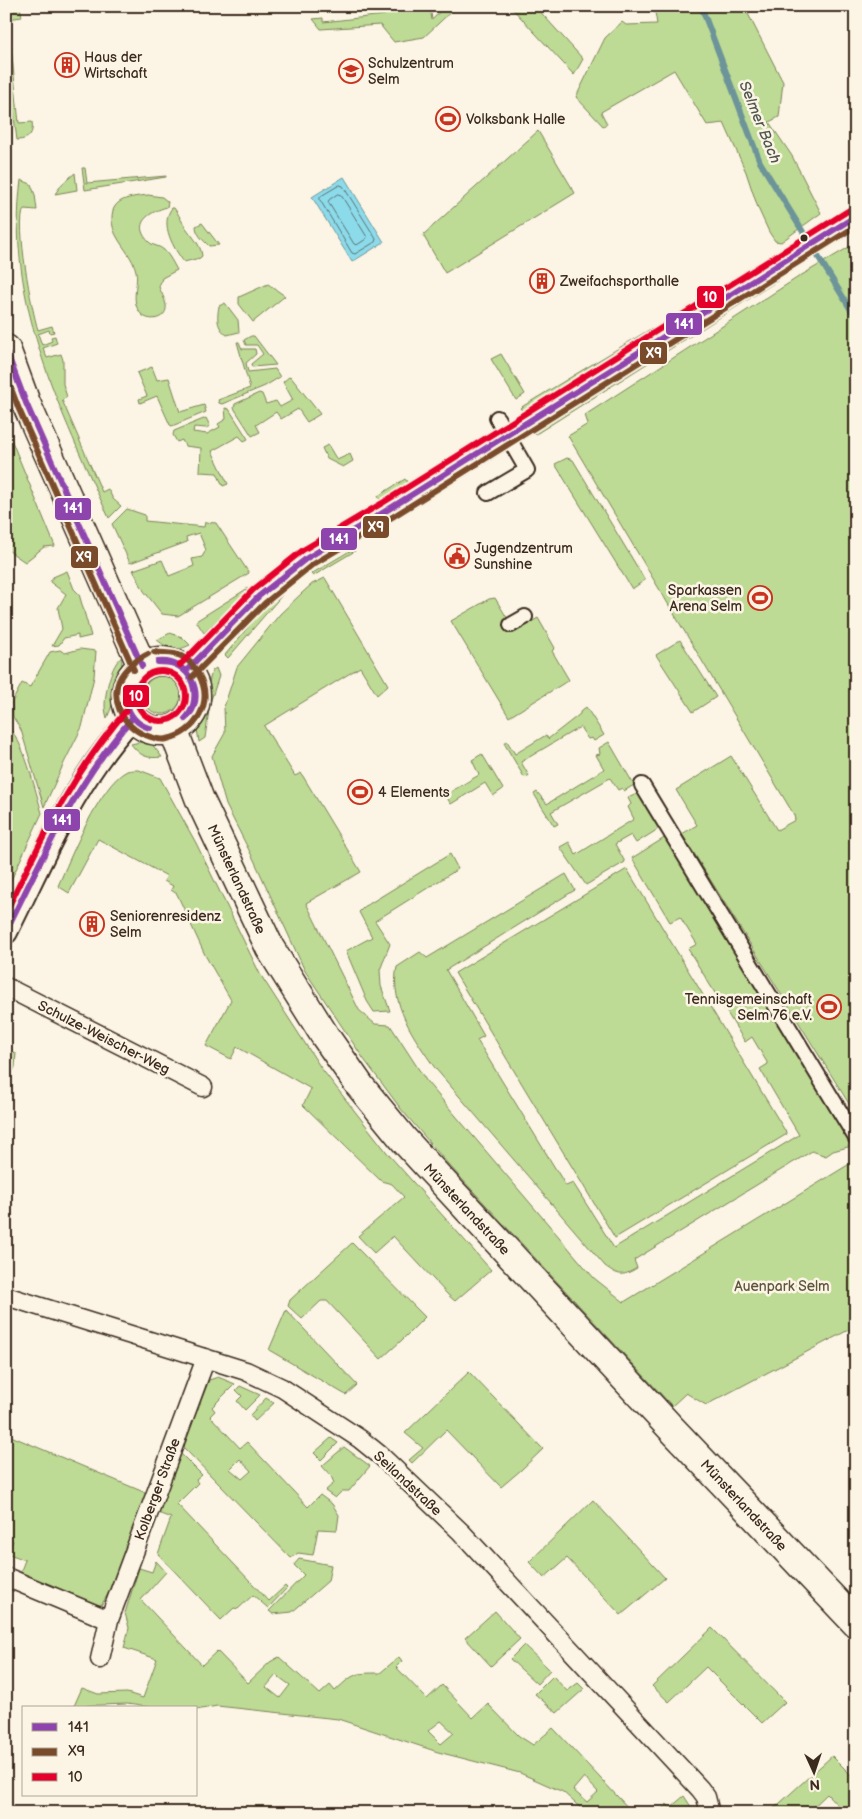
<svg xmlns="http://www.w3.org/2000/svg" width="862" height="1819" viewBox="0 0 862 1819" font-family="'Balsamiq Sans',sans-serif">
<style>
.green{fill:#bddb94;stroke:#7c8259;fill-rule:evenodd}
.water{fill:#8cdbeb;stroke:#6c9499}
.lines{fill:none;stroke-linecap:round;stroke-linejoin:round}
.shore{stroke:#5b7170;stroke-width:1}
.stream{stroke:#6c9499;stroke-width:6}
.pedestrian-casing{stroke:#3b2a1e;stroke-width:18}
.minor-casing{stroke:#3b2a1e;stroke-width:21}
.tertiary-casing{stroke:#3b2a1e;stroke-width:26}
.primary-casing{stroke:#3b2a1e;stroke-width:31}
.pedestrian{stroke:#fcf5e5;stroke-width:14}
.minor{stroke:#fcf5e5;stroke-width:18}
.tertiary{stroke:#fcf5e5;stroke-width:22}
.primary{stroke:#fcf5e5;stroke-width:28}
.bus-1-casing{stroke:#fcf5e5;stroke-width:10}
.bus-2-casing{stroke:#fcf5e5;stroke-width:10}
.bus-3-casing{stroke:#fcf5e5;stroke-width:10}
.bus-1{stroke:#8e44ad;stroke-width:6}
.bus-2{stroke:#7a4b2a;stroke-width:6}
.bus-3{stroke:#e4002b;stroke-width:6}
.bus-dot{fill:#3b2a1e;stroke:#fcf5e5;stroke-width:2}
.labels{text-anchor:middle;stroke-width:5;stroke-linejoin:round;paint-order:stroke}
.poi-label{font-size:14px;fill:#3b2a1e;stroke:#fcf5e5;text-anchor:start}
.street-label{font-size:14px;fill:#3b2a1e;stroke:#fcf5e5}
.park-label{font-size:14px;fill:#5c563c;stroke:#fcf5e5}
.water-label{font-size:15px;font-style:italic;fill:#4f5651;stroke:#fcf5e5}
.line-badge{stroke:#fcf5e5;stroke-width:2}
.badge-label{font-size:14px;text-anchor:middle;font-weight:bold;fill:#fff}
</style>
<rect width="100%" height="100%" fill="#fcf5e5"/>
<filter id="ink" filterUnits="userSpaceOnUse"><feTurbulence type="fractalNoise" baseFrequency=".02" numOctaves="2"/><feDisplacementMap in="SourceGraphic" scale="10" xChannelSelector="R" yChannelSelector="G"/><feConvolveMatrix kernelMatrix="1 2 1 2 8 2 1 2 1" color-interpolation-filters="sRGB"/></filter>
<g filter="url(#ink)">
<!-- green -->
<path class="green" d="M6,6H20L22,17L8,19L19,123L32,122C34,133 29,140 17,140C11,95 6,51 6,6Z
M430,6L432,20L445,6H457L424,37L394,42L380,25L321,29L313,19L323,18V22L385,15V11Z
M510,6H535L583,59L574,75Z
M654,6H744L783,82L779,117L769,122L792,156L821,213L781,242L775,241L769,232L758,208L746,172L724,123L707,125L674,70L601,112L607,124L603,126L576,97L605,38L622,22L626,25L657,24Z
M538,131L575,193L445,273L423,235Z
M82,168H85L87,183L166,176V177L85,190Z
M75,173L77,190L55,194L62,184Z
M21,180L31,184L35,195L37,210L24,209C15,224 32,311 38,330L52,326L54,332L50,333L49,330L38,334L42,345L52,341L51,337L55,336L57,343L43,348L47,358L61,354L63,360V384L67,397L62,400L102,492L108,489L113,499L121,506L109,518C61,412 5,301 21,180Z
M148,195L162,197L168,202L167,207C149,212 130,224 150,243C154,246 160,246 164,250C170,256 173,263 177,270L162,278L159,287C161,292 165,299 166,305C168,318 151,323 142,315C129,302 139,285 136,271C133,258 123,248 117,237C114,232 112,225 112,219C111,198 131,197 148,195Z
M172,208H174C178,213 180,218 183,223C189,234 201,243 202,256L200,258L184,262C174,249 159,224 172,208Z
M202,223L219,245L209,246C203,240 196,234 196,226Z
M856,243V1115L682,834L697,825L676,790L731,756L777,830L795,820L794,815L568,436L588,424L585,415L800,276Z
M776,276L779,280L536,434L534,430Z
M268,284L285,296L253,322L239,304V297Z
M225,303L238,320L239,332L227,335C216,327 217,318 219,306Z
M652,328L645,341L525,414L520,408Z
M251,336H254L276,365L252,367L251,364L263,354L257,345H246L244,340Z
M237,342H239L242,349H255L256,354L246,363L248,372L275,369L280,377L265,386L222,404L219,403L218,400L250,388Z
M501,354L525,394L516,400L491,359Z
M152,367L157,380L169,378L180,412L204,405L206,412L172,426L170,425L157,396L140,403L139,399L147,396L137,373Z
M290,376L320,414L307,422L298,409L281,419L276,412L256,425L260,432L252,436L234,408L235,404L259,393L262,394L266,404L276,401L280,407L293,400L283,382Z
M225,408L229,409L248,439L244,441L239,436L212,451L228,484L223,486L217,473L200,472L201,448L185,446L182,440L177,442L173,435L174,431L206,418L210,426L206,428L194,427L193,432L207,434L220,427L218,424L226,419Z
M6,427L55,546L44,547L25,562L6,549Z
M328,445L337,460L350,454L353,461L343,467L327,459L322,448Z
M567,458L573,460L645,580L632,589L555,464Z
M405,479L409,484L381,502L378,496Z
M127,509L145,515V521L204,527L205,522L216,523L249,573L178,616L162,614L144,591L133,570L162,560L169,576L194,566L192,559L202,557L206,550L199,533L186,537L187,542L130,563L112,524Z
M353,549L355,551L313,576L311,574Z
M67,571L74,589L79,594L91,636L78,639V635L64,638L59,645L52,646L62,629L58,608L66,594L50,582L53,577Z
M325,578L388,685L377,695L360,667L264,726L295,776L301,773L361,872L306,903L359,1010L375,1024L390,1025L427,1082L594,1278L624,1302L856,1160V1326L706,1405L686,1393L672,1406L448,1164L401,1109L363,1058L305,971L254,860L226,805L212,756L225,733L224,707L237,667L280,614L302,593L312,584Z
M248,588V591L204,633L196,621Z
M278,591L283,594L228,658L225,655Z
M495,598L515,631L538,618L555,648L552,651L569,680L509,717L451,621L489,599Z
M170,633L182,637L190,645C175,652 170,650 157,640Z
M680,640L716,697L693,712L656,655Z
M80,649L96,651L94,677L82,727L64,763L44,807L21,730L13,717L12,702L22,683L30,687L50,652L60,650L65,653Z
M122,657C122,679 116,697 107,718C106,714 105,710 105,706C105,693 111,664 122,657Z
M216,668L219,676L210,703L205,738L199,742L197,729L207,705V690L212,671Z
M143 695a19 19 0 1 1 38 0a19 19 0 1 1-38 0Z
M586,707L604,735L594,741L592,738L588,739L580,727L521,762L529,776L524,777L504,743L507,741L515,754L546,735L548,739L580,714V712Z
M6,727C23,734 36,794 42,813L6,891Z
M140,742L151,743L162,757C147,759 140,756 131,744Z
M609,742L634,785L624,791L622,788L618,790L610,778L551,812L558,824L554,826L534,794L537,792L547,804L604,769L596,755L600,754L599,748Z
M482,754L503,789L493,796L485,783L451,804L445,795L479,775L472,760Z
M139,770L160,778L196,843L260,974L321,1068L389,1155L491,1270L455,1301L448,1295L393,1236L374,1253L358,1236L404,1197L392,1184L381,1181L303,1105L311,1089L237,1047L231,1059L206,1046L231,1000L205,955L177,894L171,890L173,886L164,881L167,876L98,839L69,893L58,886C70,859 100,784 127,771C130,770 135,770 139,770Z
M639,793L660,828L636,843L631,835L615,844L625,862L586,885L560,847L569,842L576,855L634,819L628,807L631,804L628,798Z
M666,837L852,1146L833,1151L826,1156L812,1151L634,1260L637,1268C622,1277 619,1276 605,1266L435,1068C415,1039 389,1004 397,967L420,952L427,958L566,874L575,890L446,970L484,1036L477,1040L566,1186L573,1183L614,1248L799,1135L760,1069L768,1064L752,1037L745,1042L688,949L697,944L680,917L670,922L632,858Z
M450,854L458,869L375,921L390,944L380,970L381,986L390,1011L374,1012L367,1001L346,951L372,937L359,912L364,907Z
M627,869L787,1134L615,1238L455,973Z
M6,1050L16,1053L15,1067L6,1085Z
M352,1243L425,1317L402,1340L381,1359L327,1301H321L302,1319L288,1306L290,1300Z
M286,1310L357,1385L346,1395L269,1350Z
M469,1372L543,1449L521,1470L501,1487L446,1430L412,1463L409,1460L423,1448L405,1433Z
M218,1377L235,1384L212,1407L215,1411L210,1416L240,1448L247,1442L308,1507L320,1495L332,1504L339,1515L337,1530L318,1529L313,1555L298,1553L291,1558L184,1448V1444L209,1380ZM240,1459L251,1471L242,1479L230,1469Z
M240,1386L260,1395L245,1410L237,1401L242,1396L236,1390Z
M266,1398L274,1403L255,1421L250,1415Z
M6,1434L146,1493L108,1594L102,1604L91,1609L19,1576L25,1560L7,1553L13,1541L6,1537Z
M331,1438L338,1443L321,1460L314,1453Z
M344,1447L370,1466L349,1491H342L335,1498L325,1491L334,1483L331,1476L322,1466Z
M181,1454L202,1475L196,1480L198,1483L177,1504L269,1601L285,1586L287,1588L268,1608L253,1595L238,1609L234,1608L221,1620L158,1554L171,1518L158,1513Z
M593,1500L665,1578L621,1615L567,1558L544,1578L529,1562Z
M299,1559L331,1565L328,1581L292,1612L273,1614L269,1611L304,1575L294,1565Z
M156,1561L166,1572L141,1600L202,1665L217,1651L248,1683L270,1662L279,1657L320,1694L330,1685L335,1691C354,1673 355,1673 380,1673L399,1657L402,1661L396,1667L427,1699L442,1685L473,1718L488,1704L519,1736L533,1745L553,1728L633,1813H586L563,1792L520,1773L438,1752L338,1719L217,1706L196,1710V1708H155L127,1704L74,1706L82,1688L98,1694L127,1693L143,1698L157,1659L124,1648L129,1628L125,1613L139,1568L152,1572ZM276,1675L290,1685L280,1698L266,1687ZM441,1721L454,1733L441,1744L428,1731ZM584,1777L598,1792L587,1802L573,1790Z
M495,1611L520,1639L491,1666L465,1638Z
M712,1628L785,1702L762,1723L706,1667L669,1702L652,1686Z
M524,1645L550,1670L537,1684L510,1659Z
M553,1676L567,1691L578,1683L584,1689L557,1713L535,1694Z
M832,1756L856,1780V1813H845L827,1794L807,1813H769Z
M684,1796L695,1813H658L667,1804L670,1808Z"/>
<!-- water -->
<path class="water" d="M344,177L384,242L352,262L312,197Z"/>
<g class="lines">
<!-- shore -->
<path class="shore" d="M340,185L343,186L376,239L375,242L355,254L352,253L320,200V197Z
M338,194L341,195L367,237L366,239L357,245L354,244L328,202L329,200Z"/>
<!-- stream -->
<path class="stream" d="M701,6L760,162L856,318"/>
<defs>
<path id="pedestrian" d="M488,493L527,470L497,418
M511,625L525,617
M642,785L856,1138"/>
<path id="minor" d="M6,987L203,1087
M6,1296L246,1371L282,1388L360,1439L381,1456L461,1532L700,1789L706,1797L710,1813
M6,1577L109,1620
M100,1659L109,1620L206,1358"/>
<path id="tertiary" d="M186,671L259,596L307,558L389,509L856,216
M6,932C43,858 75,778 133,717"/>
<path id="primary" d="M6,349L26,403L142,666
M126 696a35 35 0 1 1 70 0a35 35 0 1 1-70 0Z
M173,729L200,800L270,948L325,1036L360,1086L405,1141L426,1164L670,1427L856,1623"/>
</defs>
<!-- pedestrian casing -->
<use href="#pedestrian" class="pedestrian-casing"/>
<!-- minor casing -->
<use href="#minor" class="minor-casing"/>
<!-- tertiary casing -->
<use href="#tertiary" class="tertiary-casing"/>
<!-- primary casing -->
<use href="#primary" class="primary-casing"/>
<!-- pedestrian -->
<use href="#pedestrian" class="pedestrian"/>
<!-- minor -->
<use href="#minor" class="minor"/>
<!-- tertiary -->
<use href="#tertiary" class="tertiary"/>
<!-- primary -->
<use href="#primary" class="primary"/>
<defs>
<path id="bus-1" d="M6,350L26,403L142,666
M158,662C163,662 169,662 174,664C196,672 201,703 185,719
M158,662C189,658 209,698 185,719
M186,671L259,596L307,558L389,509L856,216
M127,702C128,714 137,725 150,728
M6,931C44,854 76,783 133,717"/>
<path id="bus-2" d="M6,375L18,407L134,670
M148,654C139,659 131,663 124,672C106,695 122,728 148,736C154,738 160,741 167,739C196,733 214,703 199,675C195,667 189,660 181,656C172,652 163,654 154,652
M192,677L265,603L312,565L394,516L856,226"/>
<path id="bus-3" d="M180,665L253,590L303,550L384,502L851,209
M136 696a25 25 0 1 1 50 0a25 25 0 1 1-50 0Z
M6,912C42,838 72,774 126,711"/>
</defs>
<!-- bus-1 casing -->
<use href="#bus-1" class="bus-1-casing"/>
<!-- bus-2 casing -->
<use href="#bus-2" class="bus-2-casing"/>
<!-- bus-3 casing -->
<use href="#bus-3" class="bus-3-casing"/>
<!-- bus-1 -->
<use href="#bus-1" class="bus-1"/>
<!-- bus-2 -->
<use href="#bus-2" class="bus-2"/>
<!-- bus-3 -->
<use href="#bus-3" class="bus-3"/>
</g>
</g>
<!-- icons -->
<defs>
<symbol id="building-ring" viewBox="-11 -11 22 22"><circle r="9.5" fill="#fcf5e5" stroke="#c8321e" stroke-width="1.5"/><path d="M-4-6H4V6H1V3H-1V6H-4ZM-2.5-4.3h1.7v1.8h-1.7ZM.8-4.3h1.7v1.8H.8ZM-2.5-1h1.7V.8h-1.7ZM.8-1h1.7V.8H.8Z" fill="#c8321e"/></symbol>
<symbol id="school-ring" viewBox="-11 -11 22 22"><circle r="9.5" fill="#fcf5e5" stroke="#c8321e" stroke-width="1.5"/><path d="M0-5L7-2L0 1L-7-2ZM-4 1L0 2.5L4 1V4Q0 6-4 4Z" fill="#c8321e"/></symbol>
<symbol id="stadium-ring" viewBox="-11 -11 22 22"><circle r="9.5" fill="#fcf5e5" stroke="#c8321e" stroke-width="1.5"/><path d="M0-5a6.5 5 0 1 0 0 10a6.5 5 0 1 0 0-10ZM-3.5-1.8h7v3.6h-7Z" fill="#c8321e"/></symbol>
<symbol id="civic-ring" viewBox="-11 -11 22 22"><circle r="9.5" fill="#fcf5e5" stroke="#c8321e" stroke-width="1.5"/><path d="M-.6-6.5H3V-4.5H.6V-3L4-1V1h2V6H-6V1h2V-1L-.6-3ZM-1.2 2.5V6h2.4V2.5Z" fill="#c8321e"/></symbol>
</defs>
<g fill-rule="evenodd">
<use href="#building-ring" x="53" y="51" width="28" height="28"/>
<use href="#school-ring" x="337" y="57" width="28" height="28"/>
<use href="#stadium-ring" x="434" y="105" width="28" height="28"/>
<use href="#building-ring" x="528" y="267" width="28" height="28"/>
<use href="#civic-ring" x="443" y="542" width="28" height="28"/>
<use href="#stadium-ring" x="746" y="584" width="28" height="28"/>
<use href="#stadium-ring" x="346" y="778" width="28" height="28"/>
<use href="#building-ring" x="78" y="910" width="28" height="28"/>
<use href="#stadium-ring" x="815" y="993" width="28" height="28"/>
</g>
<!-- markers -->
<circle class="bus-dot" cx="804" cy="238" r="4.5"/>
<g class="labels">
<!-- poi labels -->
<g class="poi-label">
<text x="84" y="62">Haus der<tspan x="84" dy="16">Wirtschaft</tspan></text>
<text x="368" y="68">Schulzentrum<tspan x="368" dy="16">Selm</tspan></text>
<text x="466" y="124">Volksbank Halle</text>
<text x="560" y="286">Zweifachsporthalle</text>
<text x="474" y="553">Jugendzentrum<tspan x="474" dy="16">Sunshine</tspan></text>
<text x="742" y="595" text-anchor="end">Sparkassen<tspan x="742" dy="16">Arena Selm</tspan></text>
<text x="378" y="797">4 Elements</text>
<text x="110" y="921">Seniorenresidenz<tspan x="110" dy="16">Selm</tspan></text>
<text x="812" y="1004" text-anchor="end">Tennisgemeinschaft<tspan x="812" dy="16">Selm 76 e.V.</tspan></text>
</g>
<!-- street labels -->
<g class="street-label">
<text transform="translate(237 879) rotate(65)" y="5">Münsterlandstraße</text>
<text transform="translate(104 1037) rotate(27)" y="5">Schulze-Weischer-Weg</text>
<text transform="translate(467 1209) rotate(47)" y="5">Münsterlandstraße</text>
<text transform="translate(408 1483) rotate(43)" y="5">Seilandstraße</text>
<text transform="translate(157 1489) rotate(-70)" y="5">Kolberger Straße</text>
<text transform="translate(744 1505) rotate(47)" y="5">Münsterlandstraße</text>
</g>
<!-- park labels -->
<g class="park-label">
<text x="782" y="1291">Auenpark Selm</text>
</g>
<!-- water labels -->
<g class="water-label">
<text transform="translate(760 122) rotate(68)" y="5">Selmer Bach</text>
</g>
</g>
<g class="line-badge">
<rect x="696" y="285" width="29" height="24" rx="5" fill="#e4002b"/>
<rect x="665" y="312" width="38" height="24" rx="5" fill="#8e44ad"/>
<rect x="639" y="341" width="29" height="24" rx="5" fill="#7a4b2a"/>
<rect x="54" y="497" width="38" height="24" rx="5" fill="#8e44ad"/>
<rect x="362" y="515" width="28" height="24" rx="5" fill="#7a4b2a"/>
<rect x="320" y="527" width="38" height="24" rx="5" fill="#8e44ad"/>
<rect x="70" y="545" width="29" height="24" rx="5" fill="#7a4b2a"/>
<rect x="122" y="684" width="28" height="24" rx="5" fill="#e4002b"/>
<rect x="43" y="808" width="38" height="24" rx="5" fill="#8e44ad"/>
</g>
<g class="badge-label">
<text x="710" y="302">10</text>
<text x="684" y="329">141</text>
<text x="654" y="358">X9</text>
<text x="73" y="513">141</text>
<text x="376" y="532">X9</text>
<text x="339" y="544">141</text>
<text x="84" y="562">X9</text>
<text x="136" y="701">10</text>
<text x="62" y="825">141</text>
</g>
<!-- margin -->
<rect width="862" height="1819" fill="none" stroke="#fcf5e5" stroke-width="25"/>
<rect x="12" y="12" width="837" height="1794" fill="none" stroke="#3b2a1e" stroke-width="2" filter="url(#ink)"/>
<!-- legend -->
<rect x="22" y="1706" width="175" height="90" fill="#fcf5e5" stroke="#afa495"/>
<rect x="32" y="1723" width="25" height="8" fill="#8e44ad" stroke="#afa495"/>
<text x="68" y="1732" font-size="15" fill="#3b2a1e">141</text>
<rect x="32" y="1748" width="25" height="8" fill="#7a4b2a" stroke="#afa495"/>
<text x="68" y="1756" font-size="15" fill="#3b2a1e">X9</text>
<rect x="32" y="1773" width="25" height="8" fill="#e4002b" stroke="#afa495"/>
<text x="68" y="1782" font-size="15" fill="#3b2a1e">10</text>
<!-- north arrow -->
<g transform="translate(814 1772) rotate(177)" stroke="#fcf5e5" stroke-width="4" paint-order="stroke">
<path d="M0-4L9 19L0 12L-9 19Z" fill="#3b2a1e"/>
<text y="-8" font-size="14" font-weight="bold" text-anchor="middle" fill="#3b2a1e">N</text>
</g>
</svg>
